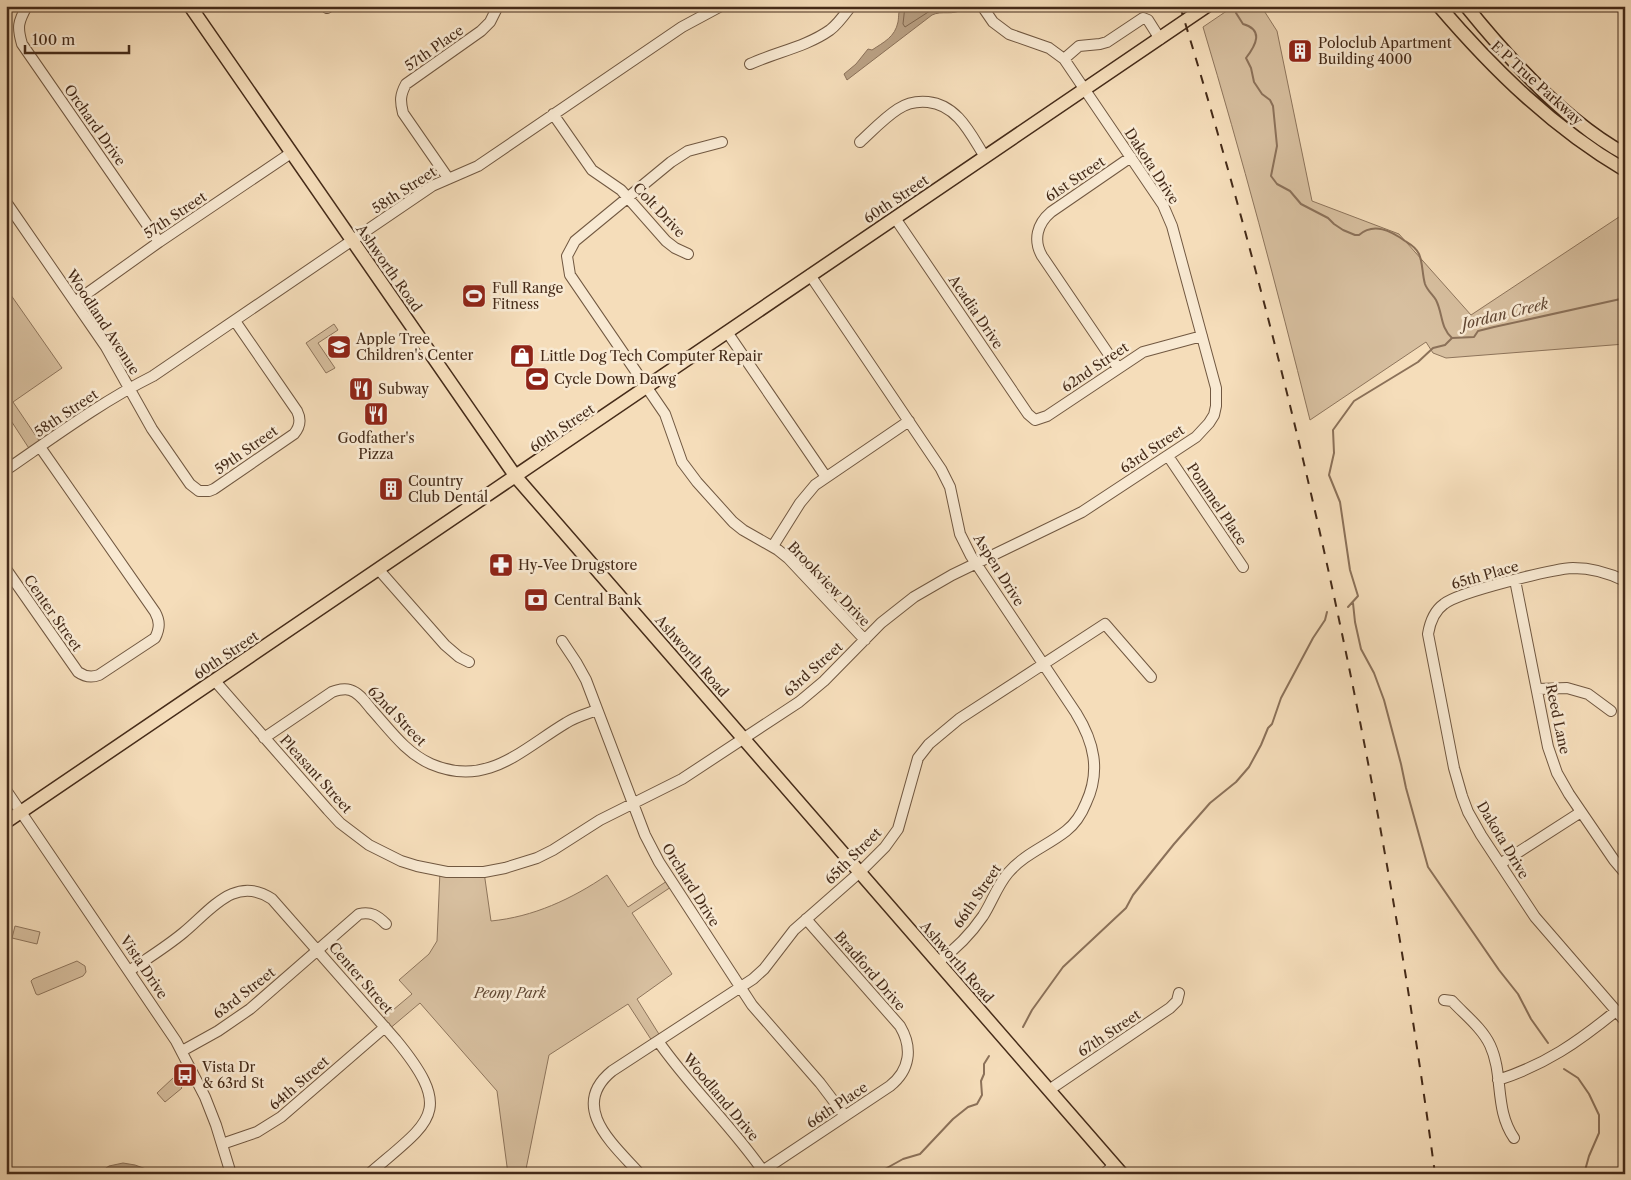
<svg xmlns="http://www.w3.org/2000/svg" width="1631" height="1180" viewBox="0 0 1631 1180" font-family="'Libre Caslon Text',serif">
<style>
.green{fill:#d7bf9f;stroke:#8e755c}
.water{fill:#b9a083;stroke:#8b7159}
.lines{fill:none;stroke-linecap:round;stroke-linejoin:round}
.shore{stroke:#7f664e;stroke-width:1}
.stream{stroke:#8b7159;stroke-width:2}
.minor-casing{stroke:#715841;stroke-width:12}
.major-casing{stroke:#452b19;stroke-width:15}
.minor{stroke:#f8e9d2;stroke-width:10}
.major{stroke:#f5ddba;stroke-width:12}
.rail{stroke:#452b19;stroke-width:2;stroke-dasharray:9 9;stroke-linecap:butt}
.labels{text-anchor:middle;stroke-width:5;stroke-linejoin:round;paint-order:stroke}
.poi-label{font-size:14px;fill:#452b19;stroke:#f8e9d2;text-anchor:start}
.street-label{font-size:14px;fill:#452b19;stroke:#f8e9d2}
.park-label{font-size:14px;font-style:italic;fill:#624934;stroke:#f8e9d2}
.water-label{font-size:15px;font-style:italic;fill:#624834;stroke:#f8e9d2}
</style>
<rect width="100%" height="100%" fill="#f5ddba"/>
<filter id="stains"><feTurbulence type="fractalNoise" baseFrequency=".004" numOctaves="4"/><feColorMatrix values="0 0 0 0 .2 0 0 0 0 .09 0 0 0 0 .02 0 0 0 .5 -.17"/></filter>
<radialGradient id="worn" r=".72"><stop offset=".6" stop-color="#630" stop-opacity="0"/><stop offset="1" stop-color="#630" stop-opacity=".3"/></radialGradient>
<!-- green -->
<path class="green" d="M1234,6H1261L1277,31L1312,201L1399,234L1471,315L1625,213V344L1446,358L1433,353L1426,342L1310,420C1277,288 1242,157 1203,27Z
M6,288L62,368L13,402L42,445L32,453L6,413Z
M334,324L338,330L318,343L335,368L326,373L306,343Z
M440,871L484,872L491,921C533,917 572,899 607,875L628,907L670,879L674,885L632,913L672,974L637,999L662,1039L654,1044L628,1004L549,1055L525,1174H508L497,1091L420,1003L388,1030L380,1021L412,994L399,980L429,954L437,941Z
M15,926L40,932L37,944L12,938Z
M77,961L85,966L86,972L83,976L38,995L36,994L31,981L33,979Z
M173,1078L182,1088L165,1102L157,1093Z"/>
<!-- water -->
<path class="water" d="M901,6H962L963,9C953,16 942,10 932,15L847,80L844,74L856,64L868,49L872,50C884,42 895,37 898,22C899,16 898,12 901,6Z
M123,1163L135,1165L160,1174H97L109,1166Z"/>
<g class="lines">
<!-- shore -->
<path class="shore" d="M905,6L903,24L905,27L936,7L953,8L957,6"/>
<!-- stream -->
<path class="stream" d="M1236,13L1243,24C1264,30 1256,45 1246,58L1251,68L1254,82L1262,94L1270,100L1273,106L1277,146L1271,176L1277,184L1290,191L1301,204L1328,218L1334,224L1343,230L1355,235H1359C1374,222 1391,231 1405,241C1410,244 1416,247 1419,254C1423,263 1422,274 1425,284C1427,290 1433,295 1436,300C1443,314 1440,327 1452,338L1474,337L1478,331L1494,327L1625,298
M1353,603L1355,622L1361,649L1374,673L1384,700L1401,764L1406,788L1428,867L1499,970L1518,994L1531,1019L1548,1043
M1348,607L1358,596L1350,570L1340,502L1329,475L1334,453L1333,430L1354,401L1418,362L1433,348L1445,345L1452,338
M1023,1027L1032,1010L1063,967L1126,908L1133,895L1174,844L1210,803L1236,782L1249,767L1261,745L1268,728L1272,724L1281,698L1313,638L1325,620L1327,612
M1564,1069L1578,1078L1589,1094L1599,1115V1133L1589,1156L1584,1174
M876,1174L903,1159L920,1154L953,1119L968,1107L977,1104L982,1095L981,1081L984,1074V1064L989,1056"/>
<defs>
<path id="minor" d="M27,6C18,22 17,27 22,44L159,242
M327,8L330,6
M1064,59L1079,46L1100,44L1107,42L1143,18L1148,20L1160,39
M750,64C776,52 806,47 830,30C838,24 845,14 851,6
M553,114L592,170L621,190L666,241L675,248L688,254
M722,142L688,151L671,162L575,241L567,256L570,275L665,414L682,462L697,482L733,522L743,530L778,550L788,558L865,640
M860,142C872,131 884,118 898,109C907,103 918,101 928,102C958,105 971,135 985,157
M448,178L403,113C400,101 400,95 406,84L481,31L490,22L498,6
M6,202L106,347L152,429L190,484L199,491H209L214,489L294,434C300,427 301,419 297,411L235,321
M895,218L1028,414L1035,420L1047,416L1143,352L1202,336
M810,275L941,469L950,487L960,534L971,556L1076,713C1094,742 1101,771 1086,803C1082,813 1075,824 1066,831C1047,846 1024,854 1008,873C997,886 992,902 983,916C970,935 956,949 938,962
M75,302L159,242L291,153
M727,332L826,477
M1118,368L1042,256C1033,240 1037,224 1051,212L1131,157
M1168,456L1243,567
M6,470C54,437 101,402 153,376L432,186L478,166L682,27L721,6
M773,546L800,503L815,485L909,421
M6,569L78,672C85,677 91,678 99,675L155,638C160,628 160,621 155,612L40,447
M379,570L445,645L459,657L469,662
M1515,580L1548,747L1557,773L1569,794L1614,860L1625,873
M1625,581C1609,573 1591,568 1573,568C1552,569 1459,592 1444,604C1434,611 1430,622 1428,634L1454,768L1462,796L1468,812L1481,835L1535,917L1625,1021
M562,641L576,662L586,680L645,835L659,862L752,1005L820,1083L845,1116
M215,681L328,810L340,823L369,845L401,861L417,866L447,872H484L505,868L537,858L553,850L600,820L682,779L799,702L824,681L881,623L914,597L952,575L1082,512L1196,437L1209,423L1214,415L1216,406V388L1172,226L1163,205L1064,59L1049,48L1009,34L993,22L982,6
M1538,689L1567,688L1588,694L1611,711
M264,738L332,692C338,690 344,688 350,690C360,693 366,703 372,710C390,730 406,753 431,764C487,788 521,750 566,723C575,717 586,714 597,710
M6,790L176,1041L205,1097L216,1125L231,1174
M1500,864L1581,812
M129,971C148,958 166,947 183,933C198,921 215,901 232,894C246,888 260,891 272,899L396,1040C456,1113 430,1121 369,1174
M1444,1000L1452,1001C1465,1015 1482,1028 1490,1045C1504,1075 1494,1109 1514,1138
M658,1041C690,1087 731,1125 763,1171
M182,1051L218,1031L250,1009L359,914C371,911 378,916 386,924
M1498,1080C1545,1065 1578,1042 1616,1011
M1049,1090L1170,1008L1177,1001L1179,993
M222,1144L257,1132L281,1117L385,1027
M640,1174C614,1145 568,1107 612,1071L753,979L764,969L794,930L860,872L885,847L898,829L918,758L929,744L959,719L1105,624L1151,677
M758,1174L890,1086C910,1070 913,1048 900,1026L806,919
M1104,1174L1114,1165"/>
<path id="major" d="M190,6L516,477L1122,1174
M1439,6C1493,69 1553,128 1625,170
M1466,6C1508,58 1566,122 1625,154
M6,822L1207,6"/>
</defs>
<!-- minor casing -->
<use href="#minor" class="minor-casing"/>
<!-- major casing -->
<use href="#major" class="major-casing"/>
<!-- minor -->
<use href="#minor" class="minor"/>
<!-- major -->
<use href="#major" class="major"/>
<!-- rail -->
<path class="rail" d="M1180,6C1297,388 1382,778 1435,1174"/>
</g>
<!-- icons -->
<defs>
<symbol id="building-square" viewBox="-11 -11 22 22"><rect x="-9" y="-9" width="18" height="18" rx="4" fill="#8f2418" stroke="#f8e9d2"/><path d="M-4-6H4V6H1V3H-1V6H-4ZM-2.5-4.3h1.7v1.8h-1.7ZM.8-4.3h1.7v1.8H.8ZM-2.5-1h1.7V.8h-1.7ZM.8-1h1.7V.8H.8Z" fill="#fff"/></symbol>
<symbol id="stadium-square" viewBox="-11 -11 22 22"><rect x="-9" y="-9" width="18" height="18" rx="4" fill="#8f2418" stroke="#f8e9d2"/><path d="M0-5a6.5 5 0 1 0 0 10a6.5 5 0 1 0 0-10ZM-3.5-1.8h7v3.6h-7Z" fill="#fff"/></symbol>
<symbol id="school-square" viewBox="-11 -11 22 22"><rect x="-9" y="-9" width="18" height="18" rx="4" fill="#8f2418" stroke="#f8e9d2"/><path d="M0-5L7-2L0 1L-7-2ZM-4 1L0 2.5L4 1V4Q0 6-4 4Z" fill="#fff"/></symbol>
<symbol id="shop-square" viewBox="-11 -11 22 22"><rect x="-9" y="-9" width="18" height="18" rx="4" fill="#8f2418" stroke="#f8e9d2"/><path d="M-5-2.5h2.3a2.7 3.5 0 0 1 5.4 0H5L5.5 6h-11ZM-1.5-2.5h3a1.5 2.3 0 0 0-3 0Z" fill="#fff"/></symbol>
<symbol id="restaurant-square" viewBox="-11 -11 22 22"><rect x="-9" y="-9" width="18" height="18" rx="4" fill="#8f2418" stroke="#f8e9d2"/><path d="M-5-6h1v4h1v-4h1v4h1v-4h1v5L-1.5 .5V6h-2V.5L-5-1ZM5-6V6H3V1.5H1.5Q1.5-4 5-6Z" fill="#fff"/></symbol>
<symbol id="pharmacy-square" viewBox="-11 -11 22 22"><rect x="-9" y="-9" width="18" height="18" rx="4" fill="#8f2418" stroke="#f8e9d2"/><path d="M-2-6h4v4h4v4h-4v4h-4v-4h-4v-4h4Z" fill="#fff"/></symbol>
<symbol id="bank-square" viewBox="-11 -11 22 22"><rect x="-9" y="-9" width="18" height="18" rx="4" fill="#8f2418" stroke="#f8e9d2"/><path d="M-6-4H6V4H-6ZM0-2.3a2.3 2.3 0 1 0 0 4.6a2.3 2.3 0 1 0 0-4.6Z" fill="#fff"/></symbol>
<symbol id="bus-square" viewBox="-11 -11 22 22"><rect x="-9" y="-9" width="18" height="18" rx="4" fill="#8f2418" stroke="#f8e9d2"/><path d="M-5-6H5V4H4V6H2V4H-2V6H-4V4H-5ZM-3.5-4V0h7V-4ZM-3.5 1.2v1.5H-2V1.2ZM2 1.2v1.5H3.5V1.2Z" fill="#fff"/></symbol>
</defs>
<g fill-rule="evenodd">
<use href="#building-square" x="1286" y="37" width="28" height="28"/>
<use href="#stadium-square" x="460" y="282" width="28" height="28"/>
<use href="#school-square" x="325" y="333" width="28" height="28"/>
<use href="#shop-square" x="508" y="342" width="28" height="28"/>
<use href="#stadium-square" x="523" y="365" width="28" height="28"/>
<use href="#restaurant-square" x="347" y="375" width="28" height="28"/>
<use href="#restaurant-square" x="362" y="400" width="28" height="28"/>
<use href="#building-square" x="377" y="475" width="28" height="28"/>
<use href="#pharmacy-square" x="487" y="551" width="28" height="28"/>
<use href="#bank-square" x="522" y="586" width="28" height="28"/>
<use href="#bus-square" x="171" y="1061" width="28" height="28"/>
</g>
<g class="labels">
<!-- poi labels -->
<g class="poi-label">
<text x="1318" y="48">Poloclub Apartment<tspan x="1318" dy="16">Building 4000</tspan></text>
<text x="492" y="293">Full Range<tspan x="492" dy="16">Fitness</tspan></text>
<text x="356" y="344">Apple Tree<tspan x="356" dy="16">Children's Center</tspan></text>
<text x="540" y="361">Little Dog Tech Computer Repair</text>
<text x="554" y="384">Cycle Down Dawg</text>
<text x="378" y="394">Subway</text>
<text x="376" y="443" text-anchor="middle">Godfather's<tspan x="376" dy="16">Pizza</tspan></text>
<text x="408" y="486">Country<tspan x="408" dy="16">Club Dental</tspan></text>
<text x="518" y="570">Hy-Vee Drugstore</text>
<text x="554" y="605">Central Bank</text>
<text x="202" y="1072">Vista Dr<tspan x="202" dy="16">&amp; 63rd St</tspan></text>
</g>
<!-- street labels -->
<g class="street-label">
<text transform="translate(434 48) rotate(-35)" y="5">57th Place</text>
<text transform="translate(1537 83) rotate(42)" y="5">E P True Parkway</text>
<text transform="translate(95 125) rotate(55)" y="5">Orchard Drive</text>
<text transform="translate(1152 166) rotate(57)" y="5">Dakota Drive</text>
<text transform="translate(1075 179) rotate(-34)" y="5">61st Street</text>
<text transform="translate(404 190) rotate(-33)" y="5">58th Street</text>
<text transform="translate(896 199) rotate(-34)" y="5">60th Street</text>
<text transform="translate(659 210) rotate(47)" y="5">Colt Drive</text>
<text transform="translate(175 215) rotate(-34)" y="5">57th Street</text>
<text transform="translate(389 268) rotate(55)" y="5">Ashworth Road</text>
<text transform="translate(976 312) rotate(56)" y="5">Acadia Drive</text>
<text transform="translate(103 322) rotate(57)" y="5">Woodland Avenue</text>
<text transform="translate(1095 367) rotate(-34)" y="5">62nd Street</text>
<text transform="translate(66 413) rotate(-34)" y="5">58th Street</text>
<text transform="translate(562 428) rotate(-34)" y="5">60th Street</text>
<text transform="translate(1152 449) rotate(-34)" y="5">63rd Street</text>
<text transform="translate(246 450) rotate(-35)" y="5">59th Street</text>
<text transform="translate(1217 504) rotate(56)" y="5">Pommel Place</text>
<text transform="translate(999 570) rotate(58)" y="5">Aspen Drive</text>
<text transform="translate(1485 575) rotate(-16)" y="5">65th Place</text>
<text transform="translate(829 584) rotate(46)" y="5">Brookview Drive</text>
<text transform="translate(53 613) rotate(55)" y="5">Center Street</text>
<text transform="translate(226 655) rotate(-34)" y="5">60th Street</text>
<text transform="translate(692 656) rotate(49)" y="5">Ashworth Road</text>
<text transform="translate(813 669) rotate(-42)" y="5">63rd Street</text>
<text transform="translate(397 716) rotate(46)" y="5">62nd Street</text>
<text transform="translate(1558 719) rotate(78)" y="5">Reed Lane</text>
<text transform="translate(316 774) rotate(48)" y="5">Pleasant Street</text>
<text transform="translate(1503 840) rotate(59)" y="5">Dakota Drive</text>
<text transform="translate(853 856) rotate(-45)" y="5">65th Street</text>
<text transform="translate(691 885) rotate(58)" y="5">Orchard Drive</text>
<text transform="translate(977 896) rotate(-56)" y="5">66th Street</text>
<text transform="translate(957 962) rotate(49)" y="5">Ashworth Road</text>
<text transform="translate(144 967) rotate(56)" y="5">Vista Drive</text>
<text transform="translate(870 971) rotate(49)" y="5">Bradford Drive</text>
<text transform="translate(361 978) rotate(49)" y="5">Center Street</text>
<text transform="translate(244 993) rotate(-38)" y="5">63rd Street</text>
<text transform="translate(1109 1033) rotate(-34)" y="5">67th Street</text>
<text transform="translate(299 1083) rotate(-41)" y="5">64th Street</text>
<text transform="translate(721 1097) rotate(50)" y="5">Woodland Drive</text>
<text transform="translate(837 1105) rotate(-34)" y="5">66th Place</text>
</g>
<!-- park labels -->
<g class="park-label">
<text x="510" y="998">Peony Park</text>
</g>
<!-- water labels -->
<g class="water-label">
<text transform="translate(1505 314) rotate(-14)" y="5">Jordan Creek</text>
</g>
</g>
<!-- margin -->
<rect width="1631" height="1180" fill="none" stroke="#f5ddba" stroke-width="25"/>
<rect x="8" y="8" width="1616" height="1165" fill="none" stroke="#452b19" stroke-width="2.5"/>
<rect x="12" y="12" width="1606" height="1155" fill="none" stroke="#452b19"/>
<!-- scale -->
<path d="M25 45v8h104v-8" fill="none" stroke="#452b19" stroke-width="2.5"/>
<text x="32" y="45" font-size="15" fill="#452b19" stroke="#f8e9d2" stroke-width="4" paint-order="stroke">100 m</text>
<rect width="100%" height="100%" filter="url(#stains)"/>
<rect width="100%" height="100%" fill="url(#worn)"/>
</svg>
